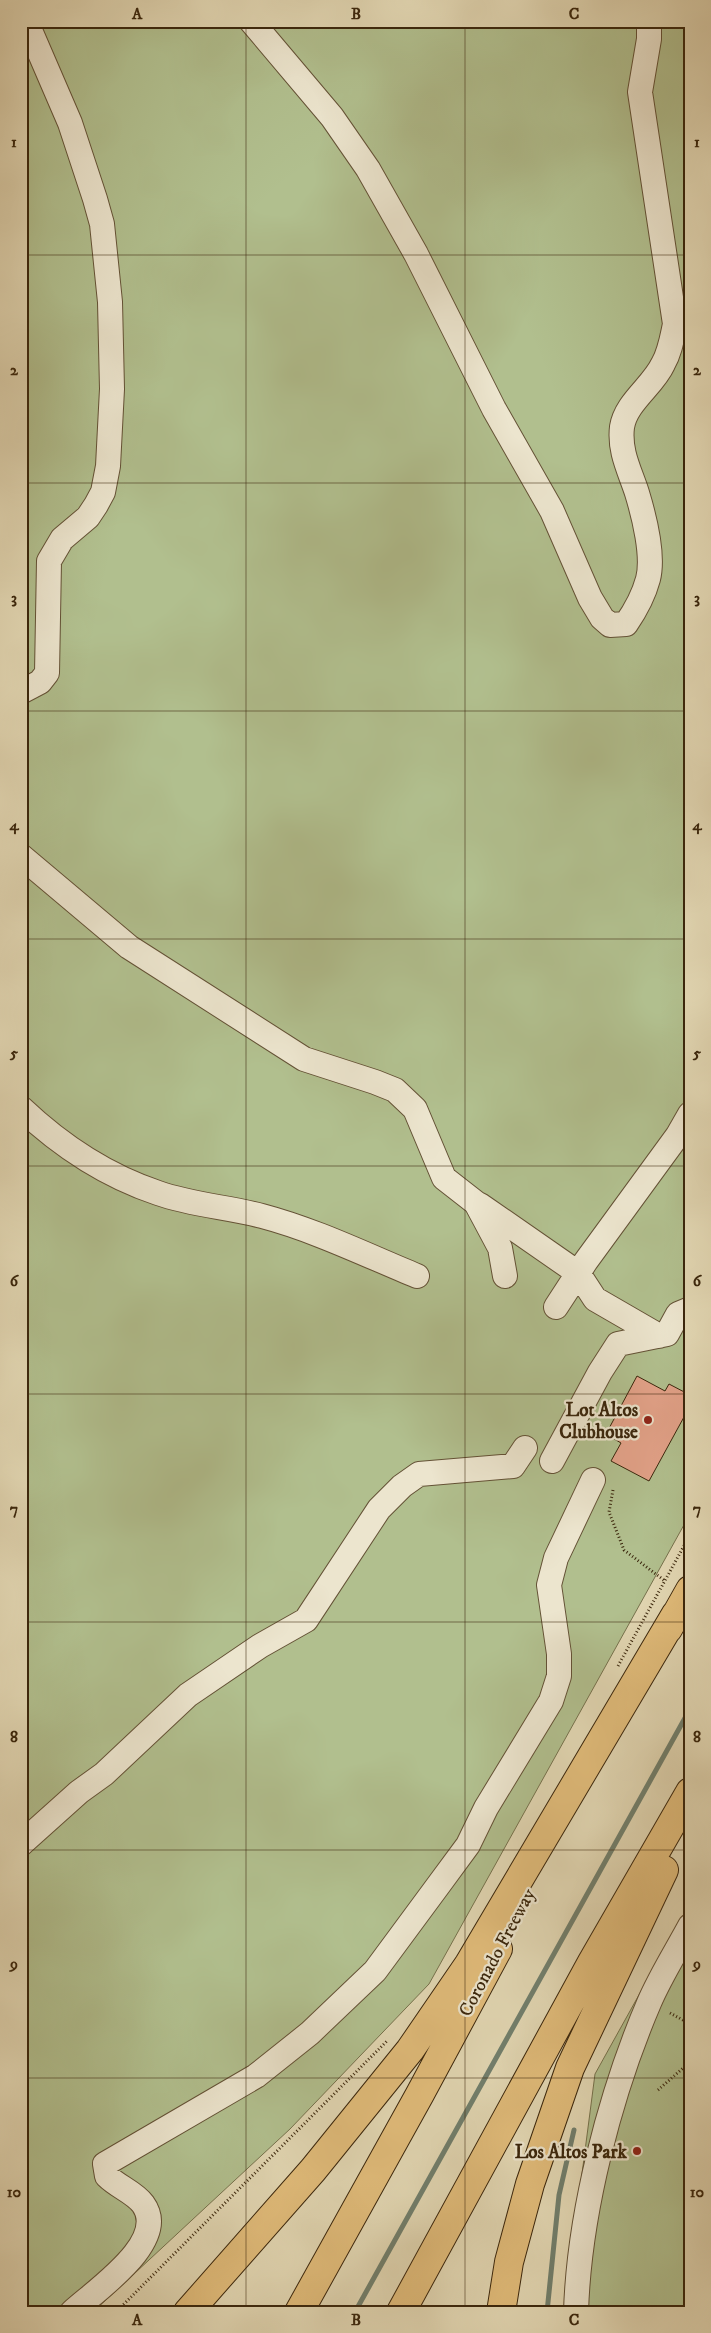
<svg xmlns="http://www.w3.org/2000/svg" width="711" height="2333" viewBox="0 0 711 2333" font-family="'IM FELL DW Pica',serif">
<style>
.green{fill:#b1bf8e;stroke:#76724d}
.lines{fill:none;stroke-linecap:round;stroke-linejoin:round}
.stream{stroke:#717f6d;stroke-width:5}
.building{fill:#e3a289;stroke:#3a260c}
.minor-casing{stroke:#645236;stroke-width:26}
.highway-casing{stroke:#3a260c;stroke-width:30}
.path{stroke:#3a260c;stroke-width:3;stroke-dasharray:1 2.5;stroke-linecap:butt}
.minor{stroke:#ece5ce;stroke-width:24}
.highway{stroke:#e1bc7a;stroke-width:28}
.grid{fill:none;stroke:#3a260c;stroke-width:1;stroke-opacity:0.55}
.poi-dot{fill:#8f2418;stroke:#ece5ce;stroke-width:2}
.labels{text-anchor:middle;stroke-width:4.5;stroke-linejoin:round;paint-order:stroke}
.poi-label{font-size:19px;font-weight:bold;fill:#3a260c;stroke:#ece5ce;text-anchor:end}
.street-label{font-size:19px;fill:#3a260c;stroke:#ece5ce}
.neatline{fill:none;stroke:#3a260c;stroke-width:2}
.grid-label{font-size:16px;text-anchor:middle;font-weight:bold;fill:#3a260c}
</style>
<rect width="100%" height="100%" fill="#e2d7b3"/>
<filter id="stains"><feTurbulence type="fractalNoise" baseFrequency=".004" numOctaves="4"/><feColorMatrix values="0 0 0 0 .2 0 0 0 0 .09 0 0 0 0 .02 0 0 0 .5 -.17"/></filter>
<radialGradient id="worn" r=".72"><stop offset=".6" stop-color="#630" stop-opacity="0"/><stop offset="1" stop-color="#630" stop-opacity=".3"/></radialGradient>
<!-- green -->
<path class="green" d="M21,21H690V1514L429,1984L290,2129L93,2312H21Z
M690,1903V2312H564L595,2074Z"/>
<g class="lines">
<!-- stream -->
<path class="stream" d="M355,2312L690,1709
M547,2312L559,2195L574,2130"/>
</g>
<!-- building -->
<path class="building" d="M637,1376L665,1391L669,1384L690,1395V1406L649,1481L611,1461L621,1443L606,1434Z"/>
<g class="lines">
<defs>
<path id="minor" d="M251,21L332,117L368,169L416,254L494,409L552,511L590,598L602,618L610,625L626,624C635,611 644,594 648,579C654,556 644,516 637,493C630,471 619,452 622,427C626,402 653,386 663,364C670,352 672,338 675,324L640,92L649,39V21
M21,692L40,682L47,673L49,561L62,539L88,517L96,505L103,492L108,466L112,389L110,302L102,224L95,199L70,123L26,21
M21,856L129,947L304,1059L375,1082L395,1090L415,1109L444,1178L476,1203L500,1248L505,1276
M21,1108C60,1145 107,1176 158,1193C192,1205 228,1207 262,1216C315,1230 366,1255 417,1276
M480,1205L578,1273L595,1299L659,1336
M556,1307L586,1261L678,1135L690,1114
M552,1461L600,1372L618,1344L667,1334L678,1314L690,1309
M21,1844L79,1792L104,1774L188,1695L260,1646L306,1620L379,1509L402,1486L419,1474L513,1466L525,1448
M72,2312C96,2290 170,2241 143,2204C134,2192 118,2187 107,2176L105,2164L256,2076L310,2033L375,1971L440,1883L468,1845L486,1808L551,1701L559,1676V1654L549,1585L556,1558L593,1480
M576,2312C579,2213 610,2094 649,2003C660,1977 676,1952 690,1926"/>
<path id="highway" d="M668,1629L690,1590
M188,2312L313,2170L410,2050L469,1964L676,1614
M299,2312L420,2094L498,1949
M401,2312L592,1962L690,1792
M501,2312L509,2262L530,2184L570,2068L664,1870"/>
</defs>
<!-- minor casing -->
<use href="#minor" class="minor-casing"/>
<!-- highway casing -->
<use href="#highway" class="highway-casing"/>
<!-- path -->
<path class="path" d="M613,1490L609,1512L624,1550L665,1581
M618,1666L690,1535
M670,2013L690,2024
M658,2090L690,2062
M116,2312L388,2040"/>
<!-- minor -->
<use href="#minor" class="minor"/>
<!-- highway -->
<use href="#highway" class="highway"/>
</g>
<!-- grid -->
<path class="grid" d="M246,21V2312M465,21V2312M21,255H690M21,483H690M21,711H690M21,939H690M21,1166H690M21,1394H690M21,1622H690M21,1850H690M21,2078H690"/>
<!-- markers -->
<g class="poi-dot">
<circle cx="648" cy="1420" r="5"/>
<circle cx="637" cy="2151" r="5"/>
</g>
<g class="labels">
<!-- poi labels -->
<g class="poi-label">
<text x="638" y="1416">Lot Altos<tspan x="638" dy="22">Clubhouse</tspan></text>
<text x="627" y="2158">Los Altos Park</text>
</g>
<!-- street labels -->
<g class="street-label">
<text transform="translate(496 1952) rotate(-62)" y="7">Coronado Freeway</text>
</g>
</g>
<!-- margin -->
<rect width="711" height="2333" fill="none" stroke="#e2d7b3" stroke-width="55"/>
<rect x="28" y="28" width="656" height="2278" class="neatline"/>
<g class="grid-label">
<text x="137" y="19">A</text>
<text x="356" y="19">B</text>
<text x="574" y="19">C</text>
<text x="14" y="147">1</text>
<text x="697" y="147">1</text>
<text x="14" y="375">2</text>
<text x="697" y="375">2</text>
<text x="14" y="603">3</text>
<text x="697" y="603">3</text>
<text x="14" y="830">4</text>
<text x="697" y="830">4</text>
<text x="14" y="1058">5</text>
<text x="697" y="1058">5</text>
<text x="14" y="1286">6</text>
<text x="697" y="1286">6</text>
<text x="14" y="1514">7</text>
<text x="697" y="1514">7</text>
<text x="14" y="1742">8</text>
<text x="697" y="1742">8</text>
<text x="14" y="1969">9</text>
<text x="697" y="1969">9</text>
<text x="14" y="2197">10</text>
<text x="697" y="2197">10</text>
<text x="137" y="2325">A</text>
<text x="356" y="2325">B</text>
<text x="574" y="2325">C</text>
</g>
<rect width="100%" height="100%" filter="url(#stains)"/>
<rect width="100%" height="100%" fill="url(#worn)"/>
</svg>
